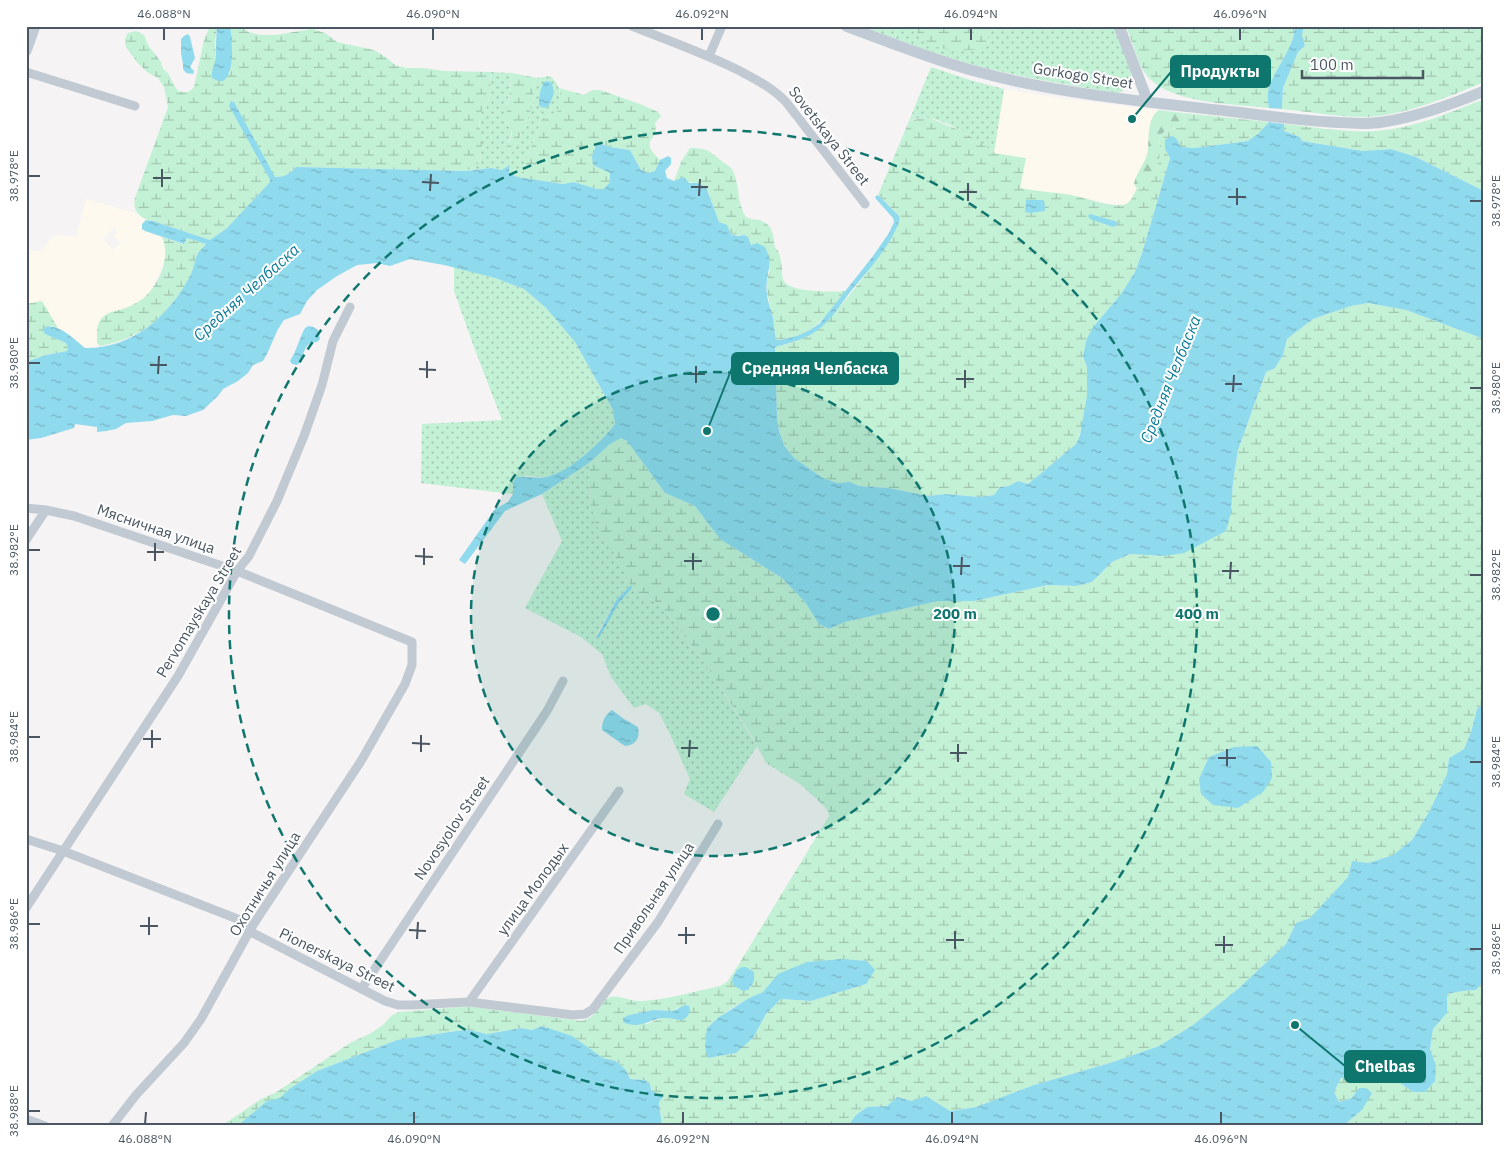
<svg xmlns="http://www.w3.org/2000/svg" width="1510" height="1152" viewBox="0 0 1510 1152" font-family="'IBM Plex Sans',sans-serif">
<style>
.commercial{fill:#fdf9ef;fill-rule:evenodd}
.grass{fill:url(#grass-dots)}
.forest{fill:url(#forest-firs)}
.wetland{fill:url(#wetland-marsh);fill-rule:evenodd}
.water{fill:url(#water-ripples)}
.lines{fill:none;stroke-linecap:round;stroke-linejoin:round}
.street{stroke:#c1cad2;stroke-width:9}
.secondary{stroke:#c1cbd6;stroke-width:11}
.ticks{fill:none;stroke:#4a5661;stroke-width:2}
.ring{fill:none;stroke:#0f766e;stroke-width:2.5;stroke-dasharray:9 6}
.labels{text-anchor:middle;stroke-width:4;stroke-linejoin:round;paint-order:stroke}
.street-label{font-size:15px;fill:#4a5661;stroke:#fff}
.water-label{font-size:16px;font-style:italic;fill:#0c7c9b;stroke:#fff}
.centre{fill:#0f766e;stroke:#fff;stroke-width:2.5}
.ring-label{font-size:15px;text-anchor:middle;font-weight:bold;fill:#0f766e;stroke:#fff;stroke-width:4;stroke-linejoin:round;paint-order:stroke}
.leader{fill:none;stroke:#0f766e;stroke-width:2}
.callout-dot{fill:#0f766e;stroke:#fff;stroke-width:2}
.callout{fill:#0f766e;stroke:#0f766e;stroke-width:2}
.callout-label{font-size:16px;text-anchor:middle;font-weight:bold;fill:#fff}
.neatline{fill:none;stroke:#4a5661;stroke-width:2}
.ticks-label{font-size:12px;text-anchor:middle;fill:#4a5661}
</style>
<defs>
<pattern id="grass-dots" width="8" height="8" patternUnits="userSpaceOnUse" patternTransform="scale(1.25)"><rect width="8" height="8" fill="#c3f1d5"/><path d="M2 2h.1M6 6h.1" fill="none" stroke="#a0c6b0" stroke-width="1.8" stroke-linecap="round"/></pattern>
<pattern id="forest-firs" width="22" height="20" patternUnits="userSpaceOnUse" patternTransform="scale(1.25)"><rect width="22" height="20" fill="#c3f1d5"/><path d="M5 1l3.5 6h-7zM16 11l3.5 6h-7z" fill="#a0c6b0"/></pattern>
<pattern id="wetland-marsh" width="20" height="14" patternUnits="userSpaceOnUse" patternTransform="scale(1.25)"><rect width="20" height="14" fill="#c3f1d5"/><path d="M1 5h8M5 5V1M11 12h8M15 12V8" fill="none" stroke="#a0c6b0"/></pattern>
<pattern id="water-ripples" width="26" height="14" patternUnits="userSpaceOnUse" patternTransform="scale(1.25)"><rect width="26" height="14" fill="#90daee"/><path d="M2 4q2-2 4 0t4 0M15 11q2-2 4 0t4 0" fill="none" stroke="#78b4c4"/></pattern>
</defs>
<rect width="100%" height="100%" fill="#f5f3f3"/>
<!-- commercial -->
<path class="commercial" d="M1004,89L1067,99L1159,110L1155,113L1151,121L1147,153L1145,161L1135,178L1134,184L1137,188L1130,202L1125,205L1109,204L1066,194L1050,193L1020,188L994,153Z
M86,199L138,214L146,220L142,224L145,231L162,237L164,242L166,253L164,264L150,291L144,298L127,308L104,315L97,342L100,346L91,348H85L58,328L42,301L26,304V248L39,252L54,235L76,237ZM114,228L118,232L113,236L120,243L113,250L103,239Z"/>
<!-- grass -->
<path class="grass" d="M862,26H913L914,28L987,46L989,26H1114L1131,72C1131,82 1128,90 1118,93C1075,86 1032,79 989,69C946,58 904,42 862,26Z
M931,67L973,81L1004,89L994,153C979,141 947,120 928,118C922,117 915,119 909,121Z
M490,72L512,73C510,87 507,102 507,117C507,130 516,127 508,142L516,147L533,104L534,85L537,78L550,76C562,85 561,98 558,111L542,119L529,152L520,178L517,177L509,172L510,166L502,170L491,168L466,171L476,166L480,161L481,154L479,115L488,101L491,92Z
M454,267L495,278L524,289L546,308L575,342L613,410L615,424C601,442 569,474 546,477C539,478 533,476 526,476C522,477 517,481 513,483V494L421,483L422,424L502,420L475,350L454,291Z
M589,463L591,505L631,585L617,599L598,632L596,637L619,603L632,588L641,596L655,601L666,611L710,671L757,746L714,812L684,794L690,779L669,732L659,713L646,704L634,708L611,677L602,654L581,637L525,608L562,541L542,494Z"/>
<!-- forest -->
<path class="forest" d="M1159,110L1183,113C1185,119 1186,122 1183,127C1177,128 1165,129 1161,135C1159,138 1160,143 1160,147C1161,163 1154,179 1141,189L1137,188L1134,184C1136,172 1146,163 1148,151C1149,139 1147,118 1159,110Z"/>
<!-- wetland -->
<path class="wetland" d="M210,26H217L215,42L216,57L230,74C232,58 232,42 230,26H239L249,32L260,35H276L312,29L325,33L337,42L374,50L387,58L395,65L406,68H423L444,71L490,72L491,92L488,101L479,115V123L482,143L480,161L476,166L466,171L296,167C290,174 284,177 274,177L234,102L269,178L270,182L227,228L210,240L153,221C140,219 132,211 135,198L168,107L164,87L158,78L147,72L137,62L126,47C124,41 125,38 128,33L136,31L144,35L148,45L161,62L163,69L168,73L174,85L178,91C186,93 189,93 194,87L204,40Z
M913,26H989L987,46L984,49C956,52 929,53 913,26Z
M1126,26H1294C1298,43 1271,73 1268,92C1267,97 1268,103 1269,108C1235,104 1166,104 1145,73C1138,63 1131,38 1126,26Z
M1304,26H1484V82C1451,96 1403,116 1366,117C1338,117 1310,112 1282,109L1283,88L1298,52L1305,46L1302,35Z
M512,73L537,78L534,85L533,104L516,147L512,153H509L506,149L512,134L511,129L509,126L506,118Z
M559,88L584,95L592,90H600L640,104L658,112L661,116L655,123L656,133C645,145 650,150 660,160L655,171L648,173L641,170L630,150L610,147L601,144L593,165L610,173V182L605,189H597L574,182L563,184L520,178L529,152L542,119L558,111L560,92Z
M1484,99V191L1416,157L1391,149L1363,151L1302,141L1300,137L1284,131V124C1315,127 1346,133 1377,131C1414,128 1449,113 1484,99Z
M1183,113L1269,122L1258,135L1248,141L1194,148L1181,147L1176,138L1165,149L1170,158L1142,253L1135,272L1121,294L1094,326L1083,356C1084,359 1086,363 1087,367C1091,386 1084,427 1076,444L1028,484L1018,481L1009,486L1000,487L994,495L980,497L945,494L928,496L889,488L859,486L850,482L837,483L823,478L794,458L784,444L779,431L777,418L775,347C789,344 803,340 815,332C833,320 897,237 900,217L878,195L909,121L926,117L932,119L959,130L980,142L994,153L1026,158L1020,188C1035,191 1051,192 1066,194C1081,196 1114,209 1126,204C1132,201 1134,193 1137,188L1141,189C1154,179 1161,163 1160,147C1160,143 1159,138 1161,135C1165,129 1177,128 1183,127C1186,122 1185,119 1183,113Z
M690,148C704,148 708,150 718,158C722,162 728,165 731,168C740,180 736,201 746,217C750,219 754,219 759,220C773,224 773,235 775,247C781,253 781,262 782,270C782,273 782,279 784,281C790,293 834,292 846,291C825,318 813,337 775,340L772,314L767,293V281L770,270L744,235C718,239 714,204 706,187L697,183L674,181L682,160Z
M162,237L183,244L187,238L206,244C204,247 200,250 198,253C194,260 194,270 189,278C168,316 143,338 100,346L97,343C97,334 96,323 103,317C108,311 120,311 128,307C133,305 140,301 145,297C160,283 171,256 162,237Z
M42,301L58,328L51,326L43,331L45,334L66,343L68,347L67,351L46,355L26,362V304Z
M1368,303L1406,310L1484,339V703L1477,709L1471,732L1464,749L1449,758L1447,774L1430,810L1412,840L1393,855L1369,863L1352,861L1348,877L1310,918L1296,923L1286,944L1239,988L1193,1025L1159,1046L1113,1062L1034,1085L976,1107L950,1111L897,1097L887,1106L867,1107L856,1115L848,1126H662L660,1106L657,1095L651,1090L644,1080L630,1079L626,1070L616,1061L603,1058L590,1049L543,1026L532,1030L521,1028L487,1034L470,1030L456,1031L397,1040L317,1071L289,1089L280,1099L267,1101L237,1126H221L261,1099L275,1093L350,1043L371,1033L383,1025L392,1015L399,1012L462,1007H473L581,1021C599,1017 600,1001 610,997C617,995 629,1000 636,1001C659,1002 696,991 720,986L727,982L739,964L829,816L828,811L823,805L800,784L766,763L753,738L710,671L666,611L655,601L641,596L632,588L618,560L596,525L591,505L589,463L610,444L621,438L627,441L665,493L695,506L720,539L782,578L805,602L819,624L829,629L845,622L938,601H974L1048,585L1076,586L1092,582L1112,562L1130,554L1165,556L1231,513L1233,482L1238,450L1266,372L1275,367L1283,355L1287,339L1313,319L1351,306ZM866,984L811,1001L781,999L766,1014L753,1038L736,1053L708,1058L707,1028C723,1012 742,1001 763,992ZM678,1007L680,1021L665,1017L646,1024L629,1015L653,1010L673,1011Z
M1484,981V1126H1343L1362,1110L1352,1098L1339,1102L1334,1092L1341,1078L1366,1075L1397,1081L1413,1092L1436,1065L1430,1049L1433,1029L1447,1013V994L1463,991L1476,990Z"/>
<!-- water -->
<path class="water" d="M217,26H230C232,37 234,66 228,75C227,78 225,79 223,81H218L212,78C211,70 215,64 216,57C216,47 216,36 217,26Z
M1294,26H1304L1302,35L1305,46L1298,52L1283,88L1282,109L1269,108C1268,103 1267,97 1268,92C1271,73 1298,43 1294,26Z
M188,34L190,37L195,58L190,67L194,71L193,74L186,73L183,69V64L181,53V39L184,36Z
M548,81L552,83L554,93L549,106L544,108L539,106C539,97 540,89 544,82Z
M231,101L234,102L275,177C284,177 290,174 296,167L466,171L491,168L502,170L510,165L509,172L517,177L563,184L574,182L597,189H604L610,182V173L593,165L592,156L596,146L601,144L610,147L630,150L641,170L648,173L655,171L660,160L668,156L671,158V164L665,171L667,178L674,181L684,177L689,183H697L706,187L719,222L727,225L731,234L738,236L744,235L748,237L751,245L757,243L765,247C775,266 764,276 767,293C767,300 770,306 772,313C774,322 774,331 776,340C792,339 807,333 820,323L873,256L889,233L894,222L893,218L876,199L875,197L878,195L900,217C896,240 866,273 851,291C841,304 831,320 818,330C806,339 790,343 775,347L777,418L779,431L784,445L794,458L823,478L837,483L850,482L859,486L889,488L928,496L945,494L980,497L994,495L1000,487L1009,486L1018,481L1028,484L1076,444L1080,435L1087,396V367L1083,356L1087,338L1094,326L1121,294L1135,272L1142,253L1170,158L1165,149V140L1171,136L1176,138L1181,147L1194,148L1248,141L1258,134L1269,122L1284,124V131L1300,137L1302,141L1363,151L1391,149L1416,157L1484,191V339L1406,310L1368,303L1351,306L1313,319L1287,339L1283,355L1275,368L1266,372L1238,450L1233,482L1231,513L1226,531L1184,553L1165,556L1130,554L1112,562L1092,582L1076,586L1048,585L974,601H938L845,622L829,629L819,624L805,602L782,578L720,539L695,506L665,493L627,441L621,438L610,444L589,463L542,494L505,511L465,564L459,560L495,509L508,502L513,494V483L516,477C526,476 537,479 547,477C571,471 600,443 615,424L613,410L575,342L546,308L524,289L495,278L444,265L410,259L390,266L377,263L357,265L337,276L317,290L307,301L300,314L284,320L278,329L267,354L263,361L253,365L248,373L238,381L223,389L218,396L203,410L186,416L173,415L152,421L126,423L116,429L106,431L97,432V427L75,424L74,428L41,438L26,440V362L46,355L67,351L68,348L66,343L45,334L43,331L45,327C60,324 73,339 85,348C131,349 168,317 189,278C194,270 194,260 198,253C200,250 204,247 206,244L187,238L184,244L145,231L142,229V224L146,220L153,221L210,240L227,228L270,182L269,178L229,106Z
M1026,200H1044L1045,211L1030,213L1025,212Z
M1090,214L1118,222L1117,225L1113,227L1090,219L1088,216Z
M309,326L313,327L318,330L320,339L317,342C305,341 304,353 301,362L297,365L292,364L290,361C292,357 294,354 296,349C299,342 301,335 305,328Z
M631,585L632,588L619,603L599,638H596L617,599Z
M1484,703V981L1476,990L1463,991L1447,994V1013L1433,1029L1430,1049L1436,1065L1435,1081L1425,1092H1413L1397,1081L1366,1075L1341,1078L1334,1092L1339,1102L1352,1098L1359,1088H1366L1372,1093L1362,1110L1343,1126H848L856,1115L867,1107L887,1106L897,1097L912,1101L926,1096L950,1111L976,1107L1034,1085L1113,1062L1159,1046L1193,1025L1239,988L1286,944L1296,923L1310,918L1348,877L1352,861L1369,863L1393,855L1412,840L1430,810L1447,774L1449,758L1464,749L1471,732L1477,709Z
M612,710L624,719L638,727C640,738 637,744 625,746L602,730C602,721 605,715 612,710Z
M1257,746L1271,762L1272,778L1263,792L1238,808L1213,805L1201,794L1199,779L1209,757L1234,747Z
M841,959L867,961L875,970L866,984L811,1001L781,999L766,1014L753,1038L736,1053L708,1058L705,1047L707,1028L719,1017L749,998L763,992L778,974L807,962Z
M742,967H746L754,972V981L748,990L743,991L733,985L732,979L737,970Z
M685,1005L689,1006L690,1011C688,1016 687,1018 682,1020C677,1021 672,1018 666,1018C651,1017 641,1031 623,1022V1018L629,1015L653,1010L673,1011Z
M542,1026L572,1036L603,1058L616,1061L626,1070L630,1079L645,1080L650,1084L651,1090L663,1097L659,1102L662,1126H237L267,1101L280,1098L289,1089L317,1071L397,1040L456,1031L470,1030L487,1034L521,1028L532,1030Z"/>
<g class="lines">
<!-- street -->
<path class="street" d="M632,26C669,41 707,54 742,72C758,81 773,88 786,102L865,204
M709,56L722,26
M26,72L135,106
M26,508L46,510L74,516L237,571L412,642V665L405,684L361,761L253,925L201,1019L184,1043L136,1095L112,1126
M26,540L46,510
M26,839L63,851L253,925
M26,908L178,676L237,571L249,556L277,501L304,436L322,385L333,341L350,307
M249,931L385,1001L398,1005H412L469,1002L573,1015L585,1014L593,1009L658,922L718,824
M362,988L547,711L563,681
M469,1002L619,791
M26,1119L45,1126"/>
<!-- secondary -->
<path class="secondary" d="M846,26C888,42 929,58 971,70C1057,94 1148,102 1236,112C1267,116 1299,120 1330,122C1348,123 1365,125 1383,122C1416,117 1453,104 1484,91
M1119,26L1148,102
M26,51L35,26"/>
</g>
<!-- ticks -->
<path class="ticks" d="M164,40V28M433,40V28M702,40V28M971,40V28M1240,40V28M28,176H40M153,178H171M422,182L439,183M162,187V169M691,187H708M430,191L431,174M959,192H977M699,196L700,179M1228,197H1246M968,201V183M1470,201H1482M1237,205V188M28,363H40M150,365H167M419,369L436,370M158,374L159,356M687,374H705M427,378V361M956,379H974M696,383V366M1225,384H1242M965,388V370M1470,388H1482M1233,392L1234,375M28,550H40M147,552H164M415,556L433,557M155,561V543M684,561H702M424,565V548M953,566H970M693,570V553M1222,571H1239M961,575L962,557M1470,575H1482M1230,579L1231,562M28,737H40M143,739H161M412,743L430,744M152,748V730M681,748H698M421,752V735M950,753H967M689,757L690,740M1218,758H1236M958,762V744M1470,762H1482M1227,766V749M28,924H40M140,926H158M409,930L426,931M149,935V917M678,935H695M417,939L418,922M946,940H964M686,944V927M1215,945H1233M955,949V931M1470,949H1482M1224,953V936M28,1111H40M145,1124L146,1112M414,1124V1112M683,1124V1112M952,1124V1112M1221,1124V1112"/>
<!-- distance rings -->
<circle cx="713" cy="614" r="242" fill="#0f766e" fill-opacity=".12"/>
<g class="ring">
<circle cx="713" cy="614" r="242"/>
<circle cx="713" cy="614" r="484"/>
</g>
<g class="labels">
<!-- street labels -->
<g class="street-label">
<text transform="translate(1083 76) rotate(9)" y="5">Gorkogo Street</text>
<text transform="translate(829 136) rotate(52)" y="5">Sovetskaya Street</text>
<text transform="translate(156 529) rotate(19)" y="5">Мясничная улица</text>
<text transform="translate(199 612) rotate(-59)" y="5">Pervomayskaya Street</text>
<text transform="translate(452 828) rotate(-56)" y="5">Novosyolov Street</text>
<text transform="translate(265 884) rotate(-58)" y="5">Охотничья улица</text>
<text transform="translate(533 889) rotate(-54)" y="5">улица Молодых</text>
<text transform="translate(654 898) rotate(-56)" y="5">Привольная улица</text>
<text transform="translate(337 960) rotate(26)" y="5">Pionerskaya Street</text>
</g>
<!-- water labels -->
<g class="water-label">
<text transform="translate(246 292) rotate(-42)" y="6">Средняя Челбаска</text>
<text transform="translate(1170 379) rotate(-68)" y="6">Средняя Челбаска</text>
</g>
</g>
<circle cx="713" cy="614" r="8" class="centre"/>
<g class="ring-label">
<text x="955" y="619">200 m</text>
<text x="1197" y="619">400 m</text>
</g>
<!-- callouts -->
<path class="leader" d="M1132 119L1171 72M707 431L732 368M1295 1025L1345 1066"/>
<g class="callout-dot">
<circle cx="1132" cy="119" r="5"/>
<circle cx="707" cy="431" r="5"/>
<circle cx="1295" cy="1025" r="5"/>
</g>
<g class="callout">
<rect x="1171" y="56" width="99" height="31" rx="5"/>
<rect x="732" y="353" width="166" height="31" rx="5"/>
<rect x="1345" y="1051" width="80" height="31" rx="5"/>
</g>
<g class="callout-label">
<text x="1220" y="77">Продукты</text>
<text x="815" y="374">Средняя Челбаска</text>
<text x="1385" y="1072">Chelbas</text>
</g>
<!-- border -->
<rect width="1510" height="1152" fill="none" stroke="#ffffff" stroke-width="55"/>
<!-- scale -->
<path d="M1302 70v8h121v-8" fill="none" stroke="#4a5661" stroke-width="2.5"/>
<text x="1310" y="70" font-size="15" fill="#4a5661" stroke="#ffffff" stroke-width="4" paint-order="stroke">100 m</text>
<rect x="28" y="28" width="1454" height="1096" class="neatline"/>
<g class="ticks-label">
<text x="164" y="18">46.088°N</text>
<text x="433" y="18">46.090°N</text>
<text x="702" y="18">46.092°N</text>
<text x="971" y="18">46.094°N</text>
<text x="1240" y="18">46.096°N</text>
<text transform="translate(14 176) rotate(-90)" y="4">38.978°E</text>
<text transform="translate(1496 201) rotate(-90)" y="4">38.978°E</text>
<text transform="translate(14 363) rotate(-90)" y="4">38.980°E</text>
<text transform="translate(1496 388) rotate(-90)" y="4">38.980°E</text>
<text transform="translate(14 550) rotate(-90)" y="4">38.982°E</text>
<text transform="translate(1496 575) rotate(-90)" y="4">38.982°E</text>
<text transform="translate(14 737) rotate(-90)" y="4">38.984°E</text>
<text transform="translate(1496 762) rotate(-90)" y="4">38.984°E</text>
<text transform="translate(14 924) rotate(-90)" y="4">38.986°E</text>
<text transform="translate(1496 949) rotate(-90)" y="4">38.986°E</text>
<text transform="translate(14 1111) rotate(-90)" y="4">38.988°E</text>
<text x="145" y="1143">46.088°N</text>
<text x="414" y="1143">46.090°N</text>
<text x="683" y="1143">46.092°N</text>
<text x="952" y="1143">46.094°N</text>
<text x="1221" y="1143">46.096°N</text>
</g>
</svg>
